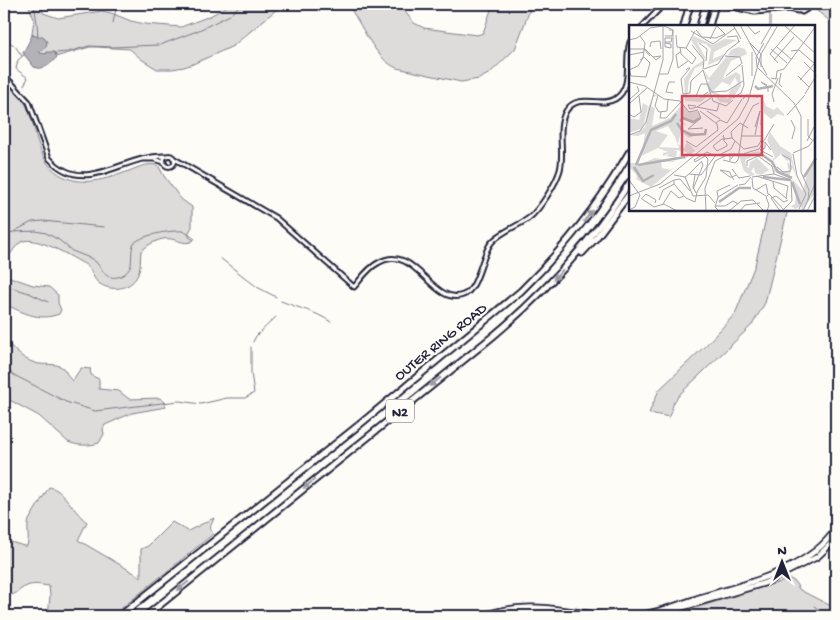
<svg xmlns="http://www.w3.org/2000/svg" width="840" height="620" viewBox="0 0 840 620" font-family="'Gochi Hand',sans-serif">
<style>
.green{fill:#dddcdb;stroke:#807f8b}
.water{fill:#b2b2b7;stroke:#787885}
.lines{fill:none;stroke-linecap:round;stroke-linejoin:round}
.stream{stroke:#787885;stroke-width:1}
.minor-casing{stroke:#22223b;stroke-width:7}
.major-casing{stroke:#22223b;stroke-width:8}
.highway-casing{stroke:#22223b;stroke-width:9}
.minor{stroke:#fdfcf7;stroke-width:3}
.major{stroke:#fdfcf7;stroke-width:4.5}
.highway{stroke:#fdfcf7;stroke-width:5}
.oneway{fill:#9a9aa2}
.labels{text-anchor:middle;stroke-width:4.5;stroke-linejoin:round;paint-order:stroke}
.shield{fill:#fdfcf7;stroke:#646373;stroke-width:1}
.shield-label{font-size:14px;font-weight:bold;fill:#22223b}
.street-label{font-size:15px;fill:#22223b;stroke:#fdfcf7}
.inset-river{fill:none;stroke:#b2b2b7;stroke-width:2.5}
.inset-road{fill:none;stroke:#a5a5ac;stroke-width:1}
.view{fill:#d1495b;fill-opacity:0.15;stroke:#d1495b;stroke-width:2.5}
.inset-edge{fill:none;stroke:#22223b;stroke-width:2.5}
</style>
<rect width="100%" height="100%" fill="#fdfcf7"/>
<filter id="ink" filterUnits="userSpaceOnUse"><feTurbulence type="fractalNoise" baseFrequency=".02" numOctaves="2"/><feDisplacementMap in="SourceGraphic" scale="10" xChannelSelector="R" yChannelSelector="G"/><feConvolveMatrix kernelMatrix="1 2 1 2 8 2 1 2 1" color-interpolation-filters="sRGB"/></filter>
<g filter="url(#ink)">
<!-- green -->
<path class="green" d="M28,4H42L43,13L58,18L102,11L111,13L131,21L145,24L181,27L210,16L231,4H283L233,46L193,64L184,67L172,69H157L141,59L130,49L97,47H90L41,61L31,41L34,19Z
M347,4H399L414,23L424,28L477,35L483,33L493,4H532L515,49L490,73L479,79L461,82L397,68C374,59 362,23 347,4Z
M814,4H836V26L811,6Z
M7,86H10C16,91 21,97 25,103C38,126 34,158 59,174C81,188 107,179 129,171C139,167 147,163 158,165L164,176L181,199L192,207V227L189,232V237L194,240C186,246 179,240 171,239C160,237 149,244 141,251C140,258 141,264 139,271C135,288 114,293 100,284C92,279 93,270 86,265C73,258 35,234 21,242C14,247 9,257 4,263V92Z
M768,210H787V213L765,303L752,325L681,393L674,402L669,417L649,413L659,390L706,345L735,314L755,265Z
M4,275L33,285L49,287L58,295V303L61,310L59,314C38,322 23,312 4,304Z
M4,338C13,349 22,359 35,363C43,366 56,362 63,368C66,371 68,377 72,381L81,368L91,369L90,371L92,376L99,379V389L119,391L129,399L160,398L164,401L166,407L132,413L105,425L103,429L104,434L99,443C89,446 78,446 68,442L39,416L4,397Z
M49,487C64,489 74,513 87,522L78,540L141,577V549L148,546L172,522L188,531L214,518L210,528L213,534L112,616H48L50,596L49,586C41,585 34,583 27,586C16,590 18,597 4,594V540L24,546H27C30,537 26,529 29,520Z
M790,579L794,581L800,590L833,607L836,610V616H802L778,610L765,616H669Z"/>
<!-- water -->
<path class="water" d="M33,34L34,36H43L47,42L46,47L40,51V53L46,54L47,52H54L57,57C51,64 43,71 34,67L23,53Z"/>
<g class="lines">
<!-- stream -->
<path class="stream" d="M34,4L37,23L38,38
M771,8L772,4
M232,13L241,4
M113,23L117,4
M770,26V15
M5,39L15,46L22,56
M160,45L197,31L230,15
M55,53L68,52L89,46L112,47L158,45
M24,85L28,78L16,69L18,60L25,54
M4,101L12,90
M15,231L32,222L43,221L104,227
M4,239L13,232L36,231L46,233L59,240L72,251L90,258L96,262L106,275C115,281 128,275 131,265C132,259 131,251 133,245C138,235 172,230 182,231C186,232 192,237 195,239
M220,258L257,287L276,297
M4,285L29,293L48,302
M281,301C300,309 313,310 331,322
M253,342L256,336L276,317
M4,367L14,375L66,402L95,411L179,401L201,404L227,398H245L254,393L251,373V347
M814,606L827,616"/>
<defs>
<path id="minor" d="M720,4L755,12L789,9L798,11
M796,4L797,9L802,12L807,9L808,4
M643,26L664,4
M4,75L29,102L49,158C85,198 123,154 166,156
M163.5 161a5.5 5.5 0 1 1 11 0a5.5 5.5 0 1 1-11 0Z
M173,158L276,218L354,287C361,279 368,268 378,263C415,241 432,307 463,295C478,290 481,256 491,243C501,231 517,227 529,218C540,209 556,184 560,170C565,152 556,128 566,111C578,92 600,108 615,99C634,87 624,60 630,42
M143,159H154L164,162"/>
<path id="major" d="M511,611H529L567,616
M482,616C530,599 562,612 611,616
M635,616C657,613 678,605 698,598C742,585 811,570 836,528
M653,616L765,583L817,557L836,539"/>
<path id="highway" d="M684,26L690,4
M700,26L706,4
M709,26L715,4
M582,253L596,238L630,193
M120,616L359,425L521,291C564,249 600,203 630,151
M146,616L492,337C547,291 591,242 630,182"/>
</defs>
<!-- minor casing -->
<use href="#minor" class="minor-casing"/>
<!-- major casing -->
<use href="#major" class="major-casing"/>
<!-- highway casing -->
<use href="#highway" class="highway-casing"/>
<!-- minor -->
<use href="#minor" class="minor"/>
<!-- major -->
<use href="#major" class="major"/>
<!-- highway -->
<use href="#highway" class="highway"/>
</g>
<!-- one-way arrows -->
<defs><path id="oneway-solid" d="M-6-.8H1V-3.2L6.5 0L1 3.2V.8H-6Z" transform="scale(1.25)"/></defs>
<g class="oneway">
<use href="#oneway-solid" transform="translate(588 216) rotate(-52)"/>
<use href="#oneway-solid" transform="translate(558 275) rotate(132)"/>
<use href="#oneway-solid" transform="translate(435 382) rotate(142)"/>
<use href="#oneway-solid" transform="translate(309 484) rotate(141)"/>
<use href="#oneway-solid" transform="translate(183 586) rotate(141)"/>
</g>
</g>
<g class="labels">
<!-- shield labels -->
<rect class="shield" x="386" y="399.5" width="28" height="23" rx="4"/>
<g class="shield-label">
<text x="400" y="416">N2</text>
</g>
<!-- street labels -->
<g class="street-label">
<text transform="translate(440 341) rotate(-39)" y="5">OUTER RING ROAD</text>
</g>
</g>
<!-- overview -->
<g transform="translate(629 25)">
<rect width="186" height="186" fill="#fdfcf7"/>
<path d="M65,11L84,20L95,14L108,15L85,27L84,34L95,29L93,34L79,40L82,24L77,19L68,17L76,32L74,40L66,43L60,55L58,72L71,73L80,67L78,59L81,55L78,54L75,45L80,53L98,31H106L99,30L102,25L109,22L116,24L118,29L102,36L95,50V54L107,47L111,50L112,61L100,78L91,77L83,68L72,77L56,76L55,54L64,42L75,35L62,15ZM106,52L109,58L101,65L99,74L84,66L93,57L101,60ZM25,69L28,71L24,72L21,81L26,83L23,101L41,93L54,79L59,87L68,86L72,93L65,98L55,94L53,97L59,101L51,98L55,105L69,109L60,113L52,107L49,119L55,123L58,117L66,125L73,120L22,162L5,153L8,154L7,149L0,142V138H7L13,128L16,108L9,111L0,110L9,108L16,102L19,83ZM39,101L46,112L50,123L30,122L39,110L27,106ZM29,123L39,127L34,128V131L41,128L37,131L47,133L48,126L45,125H47L58,127L57,131L44,136L26,133L9,140L12,131ZM53,132L56,133L53,137L42,145L33,143L32,136L44,137ZM132,70L137,81L145,85L148,82L155,89V91L149,89L142,94L135,88ZM14,78L19,81L14,103L0,108V93L10,95ZM141,107L151,121L162,128L167,151L163,142L160,151L145,147L144,137L127,129L116,135L117,141L120,143L121,137L128,133L140,145L132,150L126,148L125,142L122,146L126,150L122,151L115,146L110,131L129,126L143,135L146,132L138,115ZM152,129L158,136L161,134L164,141L158,137L159,143L155,145L159,143L160,146H149L144,136ZM186,136V168L173,186L172,181L166,184L162,181L166,179L167,169L163,154L174,166L178,149Z" fill="#dddcdb" fill-rule="evenodd"/>
<path class="inset-river" d="M126,61L129,64L144,61M51,96L54,93L64,97L71,93M48,98L53,105L62,110L76,109L77,104M131,128L143,137L149,147L163,153M7,140L22,105L42,96L47,89M9,140L56,132M5,142L14,156L25,150M134,152L161,155M175,152L187,133M163,157L171,179M90,177L110,163H122"/>
<path class="inset-road" d="M104,0L112,14M111,0L138,50M118,0L126,9L131,6M155,0L187,29M67,5L73,12L87,13L96,9L88,1M62,6L84,19L106,3M47,10L48,22L57,23L66,6M36,11H43L44,5H40M98,12L108,11L110,17M81,14L88,0M0,15L8,13L21,3L34,1M36,17H42L43,13H36V22H37L42,23V19L36,18M70,18L78,24L77,36M121,18L132,29V42M135,18L127,32L128,42L165,78L172,91V147L180,165L179,175M132,19L143,0M63,20L75,35L74,44M21,22L22,17L31,16L32,24M51,22L52,29L63,39L67,33L57,23M148,22L162,34M15,23L27,35L32,31L24,32M0,24H15L21,31M142,24L158,38M162,26L170,25L186,39M51,27L47,30L49,43L59,36M123,27V51M0,30L15,27M96,31L111,32L113,39M145,35L165,12M175,37L187,49M149,38L141,29L166,0M0,44L2,51L17,52L21,38L15,32L11,35M75,44L89,39L98,26L111,16M155,44L187,1M0,45L9,41L14,33L16,18L11,11M57,45L59,43H61L52,54L54,69L61,68L62,56L74,45L84,76L97,81L104,75M152,48L150,59L153,62M30,49H39L44,34V5L35,1M97,51L112,39M169,51L180,62M142,53L147,54L148,46L155,44M171,55L185,39M0,57L16,61L35,74L51,76L60,87L69,85M138,60L132,57L139,62V67M79,67L72,72L67,71L72,59H78L83,67M83,67L98,66L114,56M44,68L37,67L40,57H46M176,69L187,51M29,70L26,81L30,87L38,86L39,74M82,73L68,82L88,86L90,79M104,73L112,68L115,60L113,40M114,74L117,70L129,72M0,75L10,66L8,61M145,77L143,69L149,53M0,79L18,63M67,81L59,80L61,84L68,82M69,86L72,93L59,104L74,103M71,86L88,99L89,105M78,86L91,94M32,87L31,93H37L52,77M0,89L5,92L12,87L10,71M158,90L176,70M179,94V111L184,116M162,95L166,103L163,114M87,98L91,95L98,98L113,74M132,100L133,84M126,102L131,86M119,103L111,98L102,107L103,113L115,124L129,121L134,112M0,110L11,106L17,97L34,35V0M95,110L94,111V112H95V116L98,119V121L88,126L84,121L89,117L93,114H95L103,113M126,110L131,86M113,111H134M57,116L67,122L89,105M178,116L185,102M142,125L136,117V123L131,125L144,132M164,128L180,121L187,111M92,129L102,124L106,116M164,129L168,151L177,169L170,184M153,130L161,134L162,145M94,135L106,138L109,135M109,135L114,100L124,81L130,78M101,136V130H105L102,134M118,141V136L129,131L143,141L145,149M148,142L154,147L162,146M103,144L110,153L121,151M60,149L72,137M45,150L56,152L64,171L79,170L86,178M66,150L64,162L67,168M127,151L159,161L157,173M56,152L60,149L72,150L87,130L94,131M123,152L145,149L162,155M123,153L124,163L137,171M0,155L11,170L6,182L0,185M105,155L103,152L101,148V147L91,145L101,152H103L107,150M144,157L145,163L158,174M110,160L116,159L122,152M30,163L45,155M64,164L74,140L72,136M127,165L137,159L139,169M61,166L51,154L45,155V159L57,173L66,177L68,167L77,152L79,134L76,131L66,137L65,135L78,127L86,131M0,171L31,159L109,94L119,76L132,29L149,0M89,172L88,166L101,160M12,174L17,169L27,175L26,178M13,174L25,182L35,179L48,186M30,175L34,165L45,159M34,179L42,166L50,173L55,171M86,181H96L104,176L109,179M155,184L163,176L162,155M77,186L76,163L86,136L100,129H114L130,124L145,99M90,186L86,182L89,172L109,160M100,186L112,176L124,175L135,186M111,186L116,180L131,178M138,186L140,180L137,172L140,169L156,186M151,186L142,173L147,171L155,177L159,175M174,186L186,159M178,186L187,169"/>
<path class="view" d="M53,71H133V130H53Z"/>
<rect width="186" height="186" class="inset-edge"/>
</g>
<!-- margin -->
<rect width="840" height="620" fill="none" stroke="#fdfcf7" stroke-width="20"/>
<rect x="10" y="10" width="820" height="600" fill="none" stroke="#22223b" stroke-width="2" filter="url(#ink)"/>
<!-- north arrow -->
<g transform="translate(782 562)" stroke="#fdfcf7" stroke-width="4" paint-order="stroke">
<path d="M0-4L9 19L0 12L-9 19Z" fill="#22223b"/>
<text y="-8" font-size="14" font-weight="bold" text-anchor="middle" fill="#22223b">N</text>
</g>
</svg>
